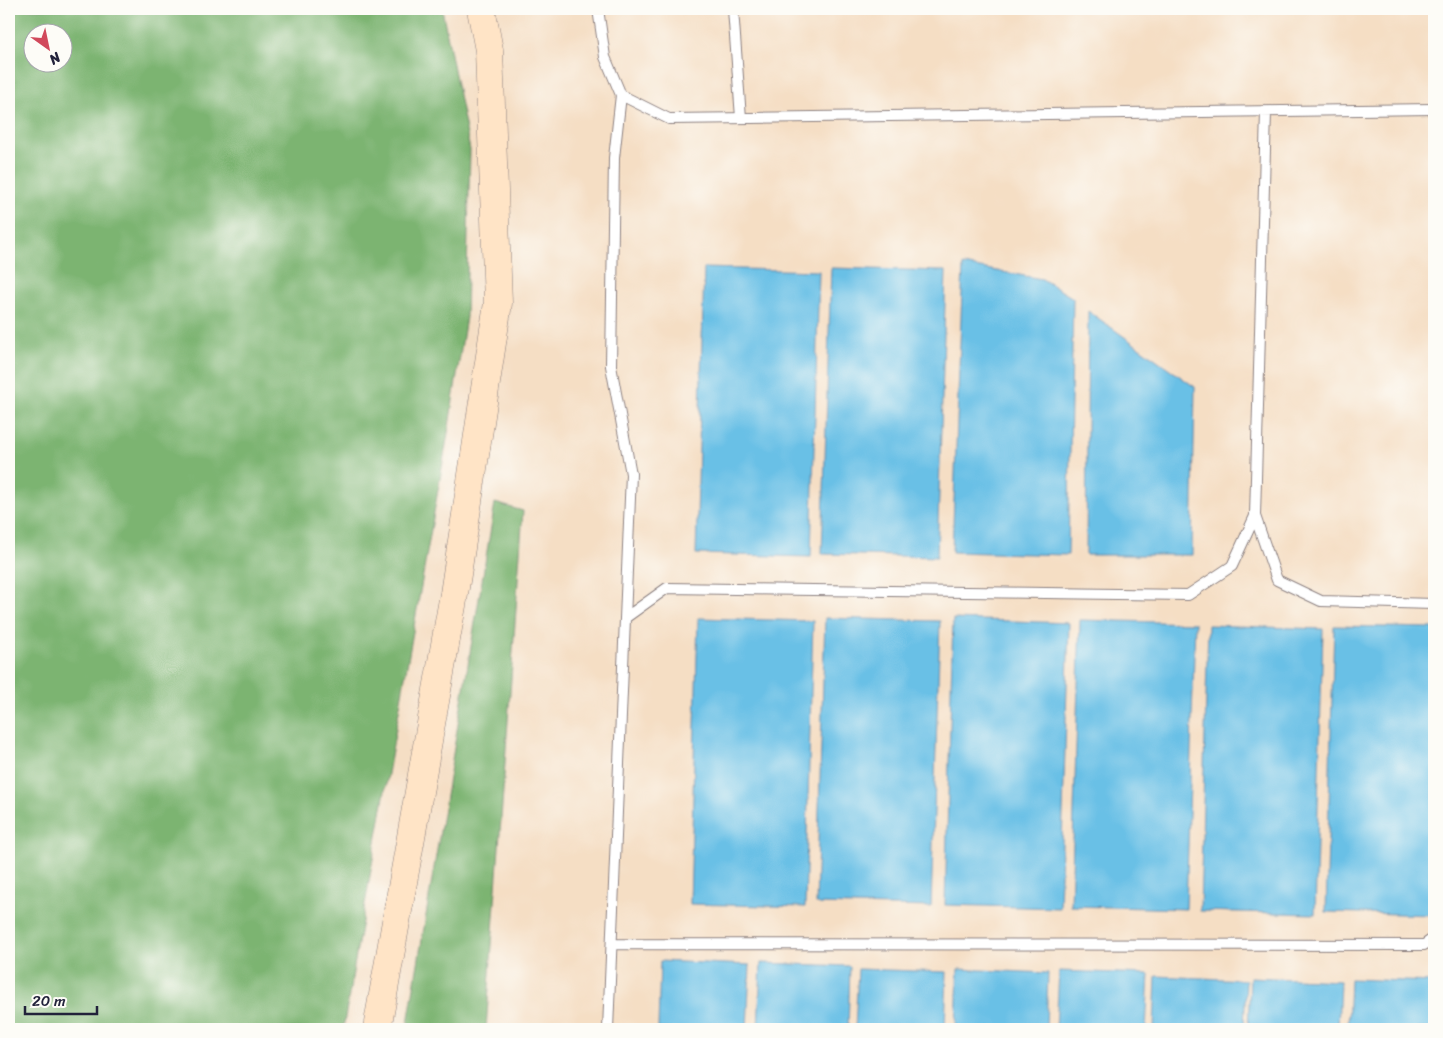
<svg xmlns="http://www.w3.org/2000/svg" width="1443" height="1038" viewBox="0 0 1443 1038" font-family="Sriracha,sans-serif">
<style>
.forest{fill:#7cb471;stroke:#4f6b56;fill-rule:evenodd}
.water{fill:#69c0e6;stroke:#467190}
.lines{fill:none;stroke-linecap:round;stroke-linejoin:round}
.service-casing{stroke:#8c8080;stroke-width:12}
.secondary-casing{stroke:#8c8080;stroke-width:29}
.service{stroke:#fff;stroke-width:10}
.secondary{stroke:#ffe4c6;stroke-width:28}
</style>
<rect width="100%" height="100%" fill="#fdfcf7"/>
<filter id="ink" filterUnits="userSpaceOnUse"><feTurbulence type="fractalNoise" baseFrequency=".02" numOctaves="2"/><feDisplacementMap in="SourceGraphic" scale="10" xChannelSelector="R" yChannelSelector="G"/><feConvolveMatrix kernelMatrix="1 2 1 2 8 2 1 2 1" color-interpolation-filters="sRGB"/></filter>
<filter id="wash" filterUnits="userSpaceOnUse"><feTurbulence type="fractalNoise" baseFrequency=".0096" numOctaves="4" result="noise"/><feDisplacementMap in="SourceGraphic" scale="20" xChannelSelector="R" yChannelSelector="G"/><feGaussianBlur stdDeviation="1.12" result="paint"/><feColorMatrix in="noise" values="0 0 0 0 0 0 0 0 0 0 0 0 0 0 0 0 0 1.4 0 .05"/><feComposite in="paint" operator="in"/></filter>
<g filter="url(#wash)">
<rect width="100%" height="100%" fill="#f5dec4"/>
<!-- forest -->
<path class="forest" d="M9,9H442L470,150L466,317L447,439L343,1029H9ZM32,32H62V62H32Z
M495,503L523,511L486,1029H407Z"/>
<!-- water -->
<path class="water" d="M963,265L1042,279L1073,298L1068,555L952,552Z
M704,268L819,271L811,557L696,554Z
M831,268L946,271L937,557L822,554Z
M1088,311L1195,387L1192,555H1086Z
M698,618L813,621L805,907L690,904Z
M825,618L940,621L931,907L816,904Z
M953,619L1069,623L1060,908L945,905Z
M1080,620L1195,623L1186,909L1071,906Z
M1208,625L1323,629L1315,914L1200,911Z
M1334,626L1434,628V915L1326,912Z
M660,961L750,965L747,1029H658Z
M761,963L850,966L848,1029H758Z
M858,969L947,972L945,1029H855Z
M958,969L1048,973L1046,1029H956Z
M1059,971L1149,974L1146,1029H1056Z
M1156,976L1246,980L1244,1029H1154Z
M1250,977L1340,981L1338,1029H1248Z
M1350,979L1434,982V1029H1348Z"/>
</g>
<g filter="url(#ink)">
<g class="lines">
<defs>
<path id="service" d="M598,9L605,57L621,95L669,119L1434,109
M733,9L741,118
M1266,112L1255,516L1277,580L1321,601L1434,604
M625,618L667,588L1188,595L1232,566L1255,516
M612,944L1424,945L1434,938
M608,1029L631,474L611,366L614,158L621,95"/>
<path id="secondary" d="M377,1029L454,594L498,303L489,50L481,9"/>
</defs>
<!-- service casing -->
<use href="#service" class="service-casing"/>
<!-- secondary casing -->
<use href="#secondary" class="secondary-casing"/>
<!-- service -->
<use href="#service" class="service"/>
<!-- secondary -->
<use href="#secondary" class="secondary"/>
</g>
</g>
<!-- margin -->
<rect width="1443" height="1038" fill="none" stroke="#fdfcf7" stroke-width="30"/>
<!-- north arrow -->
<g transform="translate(48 48) rotate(147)"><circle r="24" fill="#fdfcf7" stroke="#a5a5ac"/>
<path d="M0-4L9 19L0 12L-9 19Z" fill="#d1495b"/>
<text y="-8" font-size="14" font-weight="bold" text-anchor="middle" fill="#22223b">N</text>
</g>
<!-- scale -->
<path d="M25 1006v8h72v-8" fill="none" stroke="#22223b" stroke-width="2.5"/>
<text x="32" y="1006" font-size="15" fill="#22223b" stroke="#fdfcf7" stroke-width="4" paint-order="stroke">20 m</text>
</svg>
